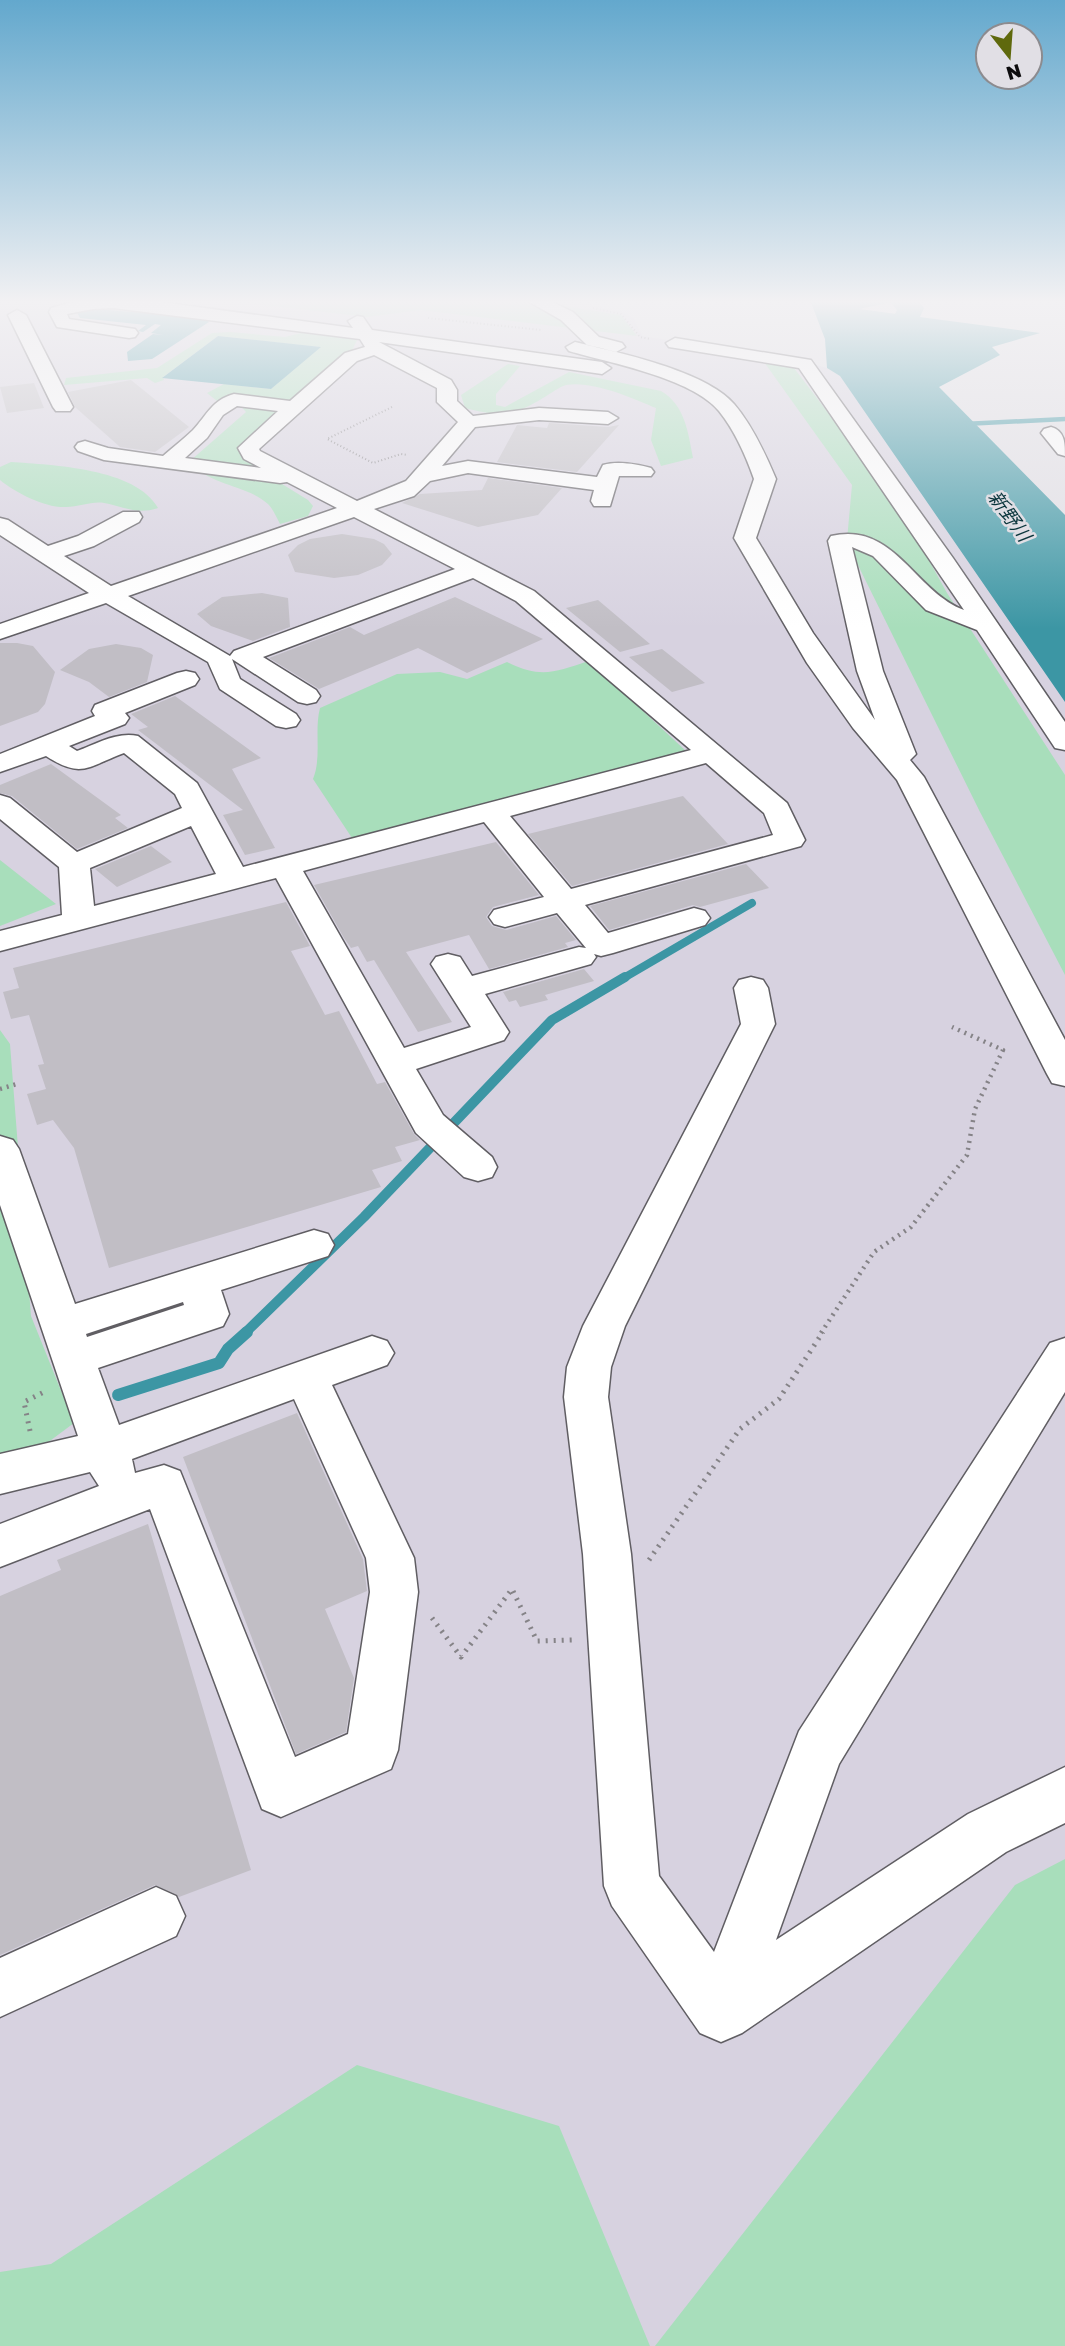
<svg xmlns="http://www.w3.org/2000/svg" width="1065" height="2346" viewBox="0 0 1065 2346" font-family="'Golos Text','Noto Sans JP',sans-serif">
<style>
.built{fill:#d7d2e0}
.green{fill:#a8debb}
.water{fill:#3c96a4}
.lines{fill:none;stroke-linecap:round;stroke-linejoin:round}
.stream-far3{stroke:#3c96a4;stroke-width:4.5}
.stream-far2{stroke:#3c96a4;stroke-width:8}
.stream-far1{stroke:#3c96a4;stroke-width:10}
.stream{stroke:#3c96a4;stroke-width:12}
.river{fill:#3c96a4;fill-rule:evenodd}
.building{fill:#c1bec5}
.minor-casing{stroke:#605e63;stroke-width:3}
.path-far2{stroke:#858387;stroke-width:2;stroke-dasharray:1 2.5;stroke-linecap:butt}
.path-far1{stroke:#858387;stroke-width:4.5;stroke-dasharray:2 5;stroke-linecap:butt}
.path{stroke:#858387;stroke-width:5;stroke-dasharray:2 6;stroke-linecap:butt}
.minor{fill:#fff;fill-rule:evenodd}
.labels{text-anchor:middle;stroke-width:5;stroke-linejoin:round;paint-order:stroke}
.far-water-label{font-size:19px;font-style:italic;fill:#0a353c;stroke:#e1dfe5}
</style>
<rect width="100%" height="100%" fill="#e1dfe5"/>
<!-- built -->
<path class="built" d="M0,300H290L369,315L495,300H573L626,313L634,319L642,336L805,362L827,368L840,376L1065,702V2346H0Z"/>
<!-- green -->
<path class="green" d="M223,300H430L454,303L458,300H527L621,315L637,336L421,310L367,317Z
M230,332L285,337L305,332L339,335L357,340L350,355L241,450L256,468L308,500L313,506L308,516L280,524C277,518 273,509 268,504C246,484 208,486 190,461L246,412L239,404L217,401L207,393L224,384L271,389L320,347L218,336L163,377L164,380L155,383L147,378L64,385L66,378L157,368L212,333Z
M764,362L794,368L899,506L947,593L1065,775V975L980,812L850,549L847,540L852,485Z
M508,364L520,366L496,394V405L505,407L569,372L661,391C685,405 688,432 693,458L661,466L651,440L656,408C633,398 591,380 566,385C559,387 550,394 543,398C514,416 498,417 465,408L461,395Z
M11,462C52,465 136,468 158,508C137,515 125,507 104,503C92,501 79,507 66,507C45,508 16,493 0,480V467Z
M589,661L686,751L352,838L313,779C322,757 314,731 320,708L397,674L440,672L467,679L507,662C542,679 554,672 589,661Z
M0,860L56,904L0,926Z
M0,1030L10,1044L31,1316L74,1423L0,1478Z
M1065,1859V2346H655L1015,1885Z
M357,2065L559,2126L650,2346H0V2272L51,2264Z"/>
<!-- water -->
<path class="water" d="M810,300H902L859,309L1040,333L992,347L1000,355L939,387L1065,515V702L840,376L827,368L825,339Z
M74,307L203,318L209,322L152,359L128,361L127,352L153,334L163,335L151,333L161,325L155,324L143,332L138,331L146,325L80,318Z
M218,336L321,347L271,389L162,378Z"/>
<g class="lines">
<!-- stream-far3 -->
<path class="stream-far3" d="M964,424L1065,419"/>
<!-- stream-far2 -->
<path class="stream-far2" d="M622,979L752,903"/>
<!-- stream-far1 -->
<path class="stream-far1" d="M245,1333L364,1217L552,1020L625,977"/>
<!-- stream -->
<path class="stream" d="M118,1395L219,1363L228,1349L247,1332"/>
<!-- river -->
<path class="river" d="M889,300H918L924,308L915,328L888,344L899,375L895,381L885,384L875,381L859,341C869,327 891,326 897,310Z"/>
</g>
<!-- building -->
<path class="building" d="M131,380L189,427L155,452L120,447L75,407L68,392Z
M34,383L44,408L7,413L0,387Z
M549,423L608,427L619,425L577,472L497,462L517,425L547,428Z
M488,478L562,488L538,515L478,527L402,503L420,494L482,490Z
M342,534L374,539L384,544L392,554L382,565L358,575L334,578L295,572L288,555L298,545L310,539Z
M262,593L288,598L290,627L253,641L211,626L197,614L222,597Z
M455,597L543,639L467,673L418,648L319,689L269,658L350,627L364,635Z
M598,600L650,644L620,652L566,608Z
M0,643H17L33,646L55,672L45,704L38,712L0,726Z
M116,644L141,648L153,655L147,682L109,697L89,682L60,670L89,649Z
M662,649L705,683L672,692L629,657Z
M175,696L261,758L232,769L275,848L245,855L223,815L243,810L138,730L148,727L131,714Z
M51,764L121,815L115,818L128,828L77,849L12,796L0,793V785Z
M683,796L728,844L572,886L528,834Z
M496,842L539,895L493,907L486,917L492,926L506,930L556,916L576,940L565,943L568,947L489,969L469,935L406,952L452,1022L418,1032L374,960L367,962L358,946L351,948L344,938L314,885Z
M151,846L172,862L117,887L95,869Z
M746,864L769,888L700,907L693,905L609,930L590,906Z
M286,902L310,946L291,951L325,1015L339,1011L377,1084L385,1082L414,1134L420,1140L395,1147L402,1161L372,1170L381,1187L109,1268L74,1148L53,1120L37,1125L27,1094L46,1089L38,1065L44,1064L29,1015L11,1019L3,992L19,988L13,968Z
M584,969L594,981L545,995L548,1000L520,1007L516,1000L509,1002L503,992Z
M297,1413L363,1559L367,1591L325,1609L354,1678L346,1732L296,1754L183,1457Z
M148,1524L251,1870L179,1897L155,1885L0,1955V1596L61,1570L57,1560Z"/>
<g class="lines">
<defs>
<path id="minor" d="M81,300H146L353,328L348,321L357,316L363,317L372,330L602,362L611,368L602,374L379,342L451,380L457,390V401L473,416L539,408L608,412L618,418L608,424L539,420L475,427L442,466L468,461L597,477L603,465C617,461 637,464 651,468L654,472L651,476H619L610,506H594L591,501L594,490L468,473L430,481L414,496L374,509L534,591L787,803L805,840L801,846L585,905L608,933L694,908L705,911L710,918L705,925L613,953L601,956L594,954L596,957L591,964L485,994L509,1032L504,1040L416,1069L443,1115L492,1157L497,1167L492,1177L478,1181L464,1177L416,1133L276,878L0,951V931L62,915L59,867L0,819V795L10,798L77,852L182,808L175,794L124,753C87,767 82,779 46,756L0,772V754L95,716L92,711L95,705L177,673L186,671L195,673L199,679L195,685L125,713L129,718L125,724L69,746L77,751C96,744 118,731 138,736L197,783L243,867L691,750L516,601L473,578L263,657L316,690L320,696L316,702L307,704L298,702L232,659L240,679L296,714L300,720L296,726L286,728L276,726L220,689L208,662L106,603L0,639V624L89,593L0,535V518L8,520L48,546L78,536L123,512H139L142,517L139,522L94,546L64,556L111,586L337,508L287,482L280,483L104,460L78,451L75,447L78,443L85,441L108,448L163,456C173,447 184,439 193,430C207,415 212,400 234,394L290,401L345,353L365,347L360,339L113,308L93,309L67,314L69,319L135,329L138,333L135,337L129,338L57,327L49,312L51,308ZM374,355L437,388V402L458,422L406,481L357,501L260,451L259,449L357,361ZM237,406L278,411L238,448L244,459L261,468L185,458L207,438L223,415ZM354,517L455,569L234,651L230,656L128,596ZM706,763L764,813L773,835L571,889L510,816ZM484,822L544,897L494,910L489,917L494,924L505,927L557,913L586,948L579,947L472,976L460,957L448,954L436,957L431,964L471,1027L404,1048L303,871ZM191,826L216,874L94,906L90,868Z
M526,300H548L573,312L599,337L622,343L625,347L616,352L587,345L561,320Z
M17,310L26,315L73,407L70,411H56L53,407L8,315Z
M675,338L811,360L953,558L1065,722V750L1055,748L977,630L926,610L873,556L852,547L883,671L916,754L910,760L924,777L1065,1040V1086L1052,1083L1047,1074L897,780L853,728L807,663L734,538L754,479C746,456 735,431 719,411C692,378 610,363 569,351L566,347L575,342C617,352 706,371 734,404C752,425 765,453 776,479L756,538L813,633L875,720L857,671L828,541L831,536C894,521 914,591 964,610L799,368L669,347L666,343Z
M1051,427C1065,431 1065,443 1065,456L1058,454L1041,433L1044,429Z
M751,977L763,980L768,988L775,1024L625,1326L611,1367L608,1397L631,1554L659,1876L714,1952L799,1731L1050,1343L1065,1338V1392L839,1764L776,1940L968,1814L1065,1767V1823L1006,1852L742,2033L721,2042L700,2033L612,1906L604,1886L583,1554L564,1397L567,1367L583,1326L741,1024L734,988L739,980Z
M0,1136L13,1140L19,1149L75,1304L314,1230L328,1234L334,1245L328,1256L221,1290L229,1314L223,1326L98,1368L119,1425L372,1336L387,1341L394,1353L387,1365L332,1385L414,1558L418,1592L398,1750L391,1769L281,1817L262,1809L150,1509L0,1567V1524L99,1486L90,1472L0,1494V1454L78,1436L0,1205ZM183,1302L184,1305L87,1337L86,1334ZM294,1399L366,1558L370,1592L348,1734L295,1757L180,1471L164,1465L135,1473L132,1459Z
M156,1887L176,1896L185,1916L176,1936L0,2017V1958Z"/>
</defs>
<!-- minor casing -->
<use href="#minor" class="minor-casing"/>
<!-- path-far2 -->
<path class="path-far2" d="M593,308L621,314L640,337L650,339
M428,318L541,330
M392,407L327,439L373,463L401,454L408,455"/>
<!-- path-far1 -->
<path class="path-far1" d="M0,1089L20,1083
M821,1333L874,1252L911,1227L967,1155L975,1109L1003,1050L952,1027"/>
<!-- path -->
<path class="path" d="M30,1431L24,1402L46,1391
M649,1560L740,1429L779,1399L823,1332
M432,1618L461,1657L512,1589L537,1641L572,1640"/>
<!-- minor -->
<use href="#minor" class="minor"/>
</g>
<!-- sky -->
<linearGradient id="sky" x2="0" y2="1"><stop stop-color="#63a8cd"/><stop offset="0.48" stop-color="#f2f1f3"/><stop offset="1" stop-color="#f2f1f3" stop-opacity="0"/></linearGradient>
<rect width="1065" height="629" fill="url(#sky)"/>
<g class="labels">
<!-- far-water labels -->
<g class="far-water-label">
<text transform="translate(1010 516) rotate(54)" y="7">新野川</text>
</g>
</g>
<!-- north arrow -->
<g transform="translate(1009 56) rotate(163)"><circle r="33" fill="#e1dfe5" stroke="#8c8b8f" stroke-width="2"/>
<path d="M0-5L12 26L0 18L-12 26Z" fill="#5f690d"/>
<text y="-10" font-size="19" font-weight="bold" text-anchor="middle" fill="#0d0c0e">N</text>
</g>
</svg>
